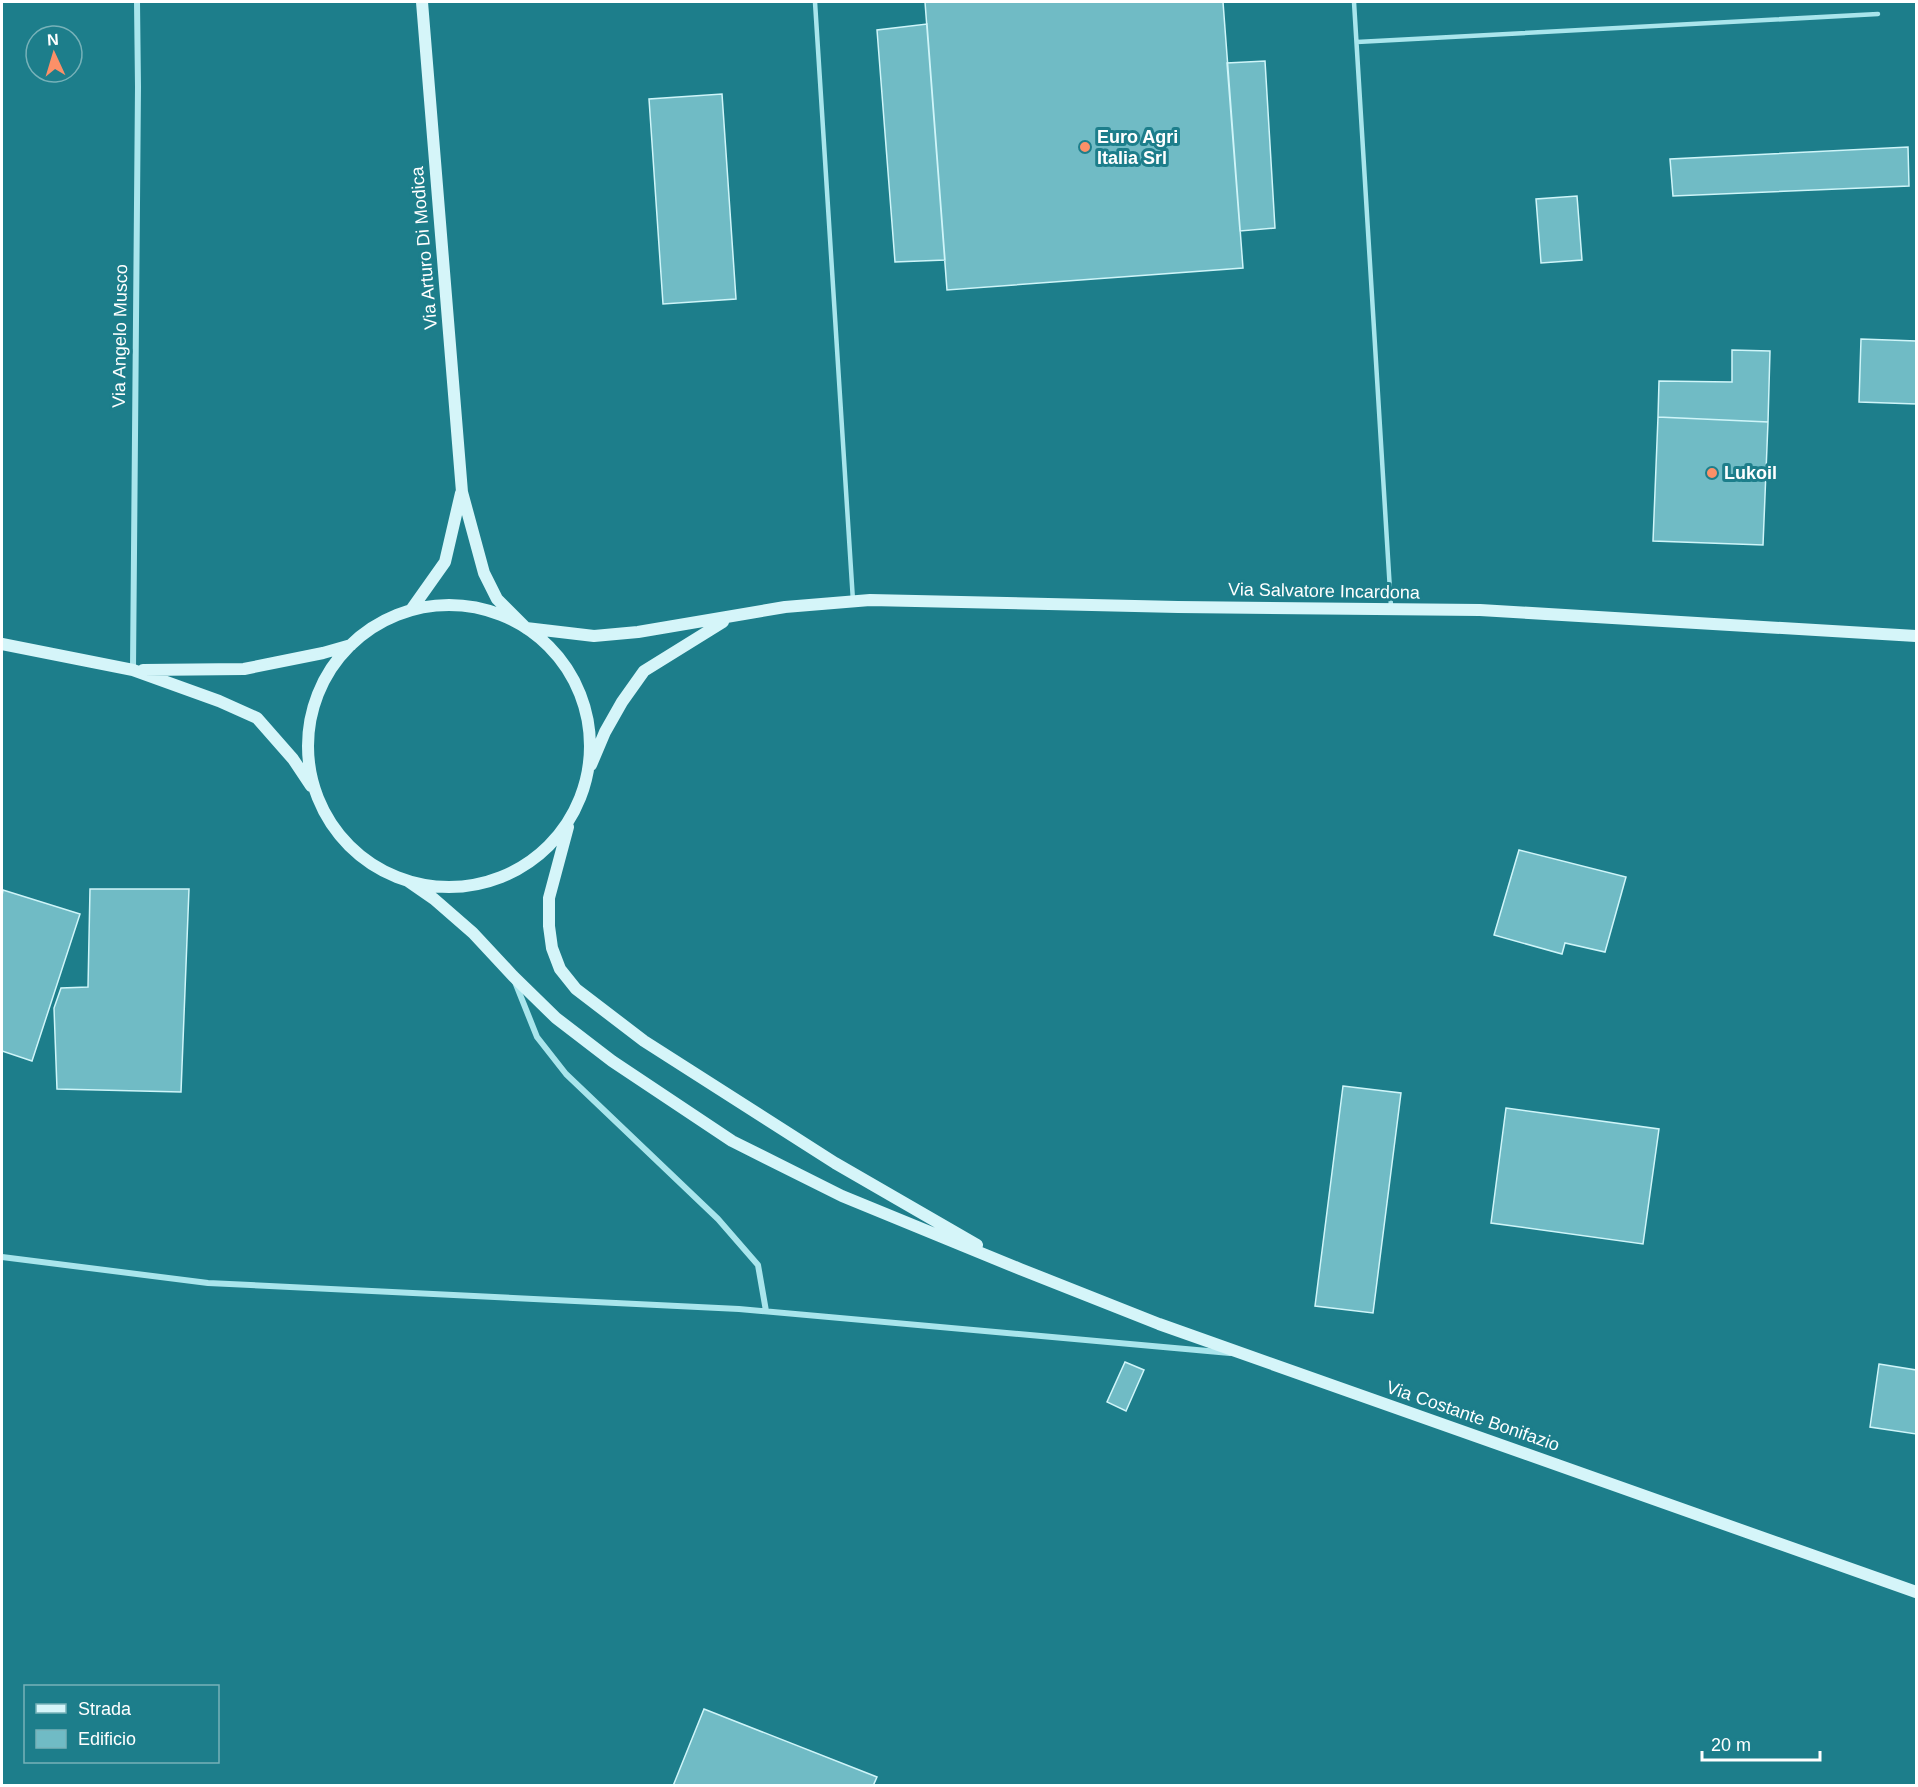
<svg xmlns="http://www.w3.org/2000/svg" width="1918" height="1787" viewBox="0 0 1918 1787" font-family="Helvetica,sans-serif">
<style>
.building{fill:#70bbc5;stroke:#cff5f9;stroke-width:1.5}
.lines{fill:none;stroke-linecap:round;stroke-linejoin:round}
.lane{stroke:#a9e5ec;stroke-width:4.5}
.street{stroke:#a9e5ec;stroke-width:6}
.secondary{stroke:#d5f5f9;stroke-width:12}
.poi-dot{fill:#fc9068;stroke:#1d7e8b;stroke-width:2}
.labels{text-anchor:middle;stroke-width:6;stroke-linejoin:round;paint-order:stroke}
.poi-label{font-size:18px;font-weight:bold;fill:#fff;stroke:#1d7e8b;text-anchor:start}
.street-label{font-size:18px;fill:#fff;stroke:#1d7e8b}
</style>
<rect width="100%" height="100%" fill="#1d7e8b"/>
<!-- building -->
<path class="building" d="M925,2H1223L1243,268L947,290Z
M927,24L945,260L895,262L877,30Z
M1265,61L1275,228L1240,231L1227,63Z
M722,94L736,299L663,304L649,99Z
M1908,147L1909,186L1673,196L1670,159Z
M1577,196L1582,260L1541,263L1536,199Z
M1861,339L1916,341V404L1859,402Z
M1732,350L1770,351L1768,422L1658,417L1659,381L1732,382Z
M1658,417L1768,422L1763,545L1653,541Z
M1519,850L1626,877L1605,952L1565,943L1562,954L1494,935Z
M90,889H189L181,1092L57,1089L54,1008L61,988L88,987Z
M3,890L80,914L32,1061L2,1051V896Z
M1343,1086L1401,1093L1373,1313L1315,1306Z
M1506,1108L1659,1129L1643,1244L1491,1223Z
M1125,1362L1144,1370L1126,1411L1107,1402Z
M1879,1364L1916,1370V1434L1870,1427Z
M704,1709L877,1777L873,1786H673Z"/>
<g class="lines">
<!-- lane -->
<path class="lane" d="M815,2L853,601
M1354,2L1391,607
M1357,42L1878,14"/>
<!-- street -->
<path class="street" d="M133,669L138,87L137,2
M515,982L537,1037L566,1074L718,1219L758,1265L766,1311
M2,1257L208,1283L739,1309L1230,1353"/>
<!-- secondary -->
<path class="secondary" d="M422,2L462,492L484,573L497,599L526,628L594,636L638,632L785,607L870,600L1178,607L1480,610L1916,636
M308 746a141 141 0 1 1 282 0a141 141 0 1 1-282 0Z
M411,610L445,562L461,493
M2,644L133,670L219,701L257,718L293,759L311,786
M143,670L244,669L323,653L351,645
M591,765L605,732L622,702L644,671L723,622
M568,827L549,898V926L552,948L560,969L576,989L644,1041L835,1163L977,1245
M408,881L434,899L473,933L513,976L556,1018L612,1061L732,1141L842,1196L1020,1269L1159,1324L1916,1592"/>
</g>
<!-- markers -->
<g class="poi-dot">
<circle cx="1085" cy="147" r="6"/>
<circle cx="1712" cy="473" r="6"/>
</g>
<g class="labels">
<!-- poi labels -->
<g class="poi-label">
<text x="1097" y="143">Euro Agri<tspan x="1097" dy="21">Italia Srl</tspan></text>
<text x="1724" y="479">Lukoil</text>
</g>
<!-- street labels -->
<g class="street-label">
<text transform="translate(424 248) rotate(-95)" y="6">Via Arturo Di Modica</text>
<text transform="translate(120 336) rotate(-89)" y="6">Via Angelo Musco</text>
<text transform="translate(1324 591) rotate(1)" y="6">Via Salvatore Incardona</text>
<text transform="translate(1473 1416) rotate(19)" y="6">Via Costante Bonifazio</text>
</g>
</g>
<!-- border -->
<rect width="1918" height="1787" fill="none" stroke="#ffffff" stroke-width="6"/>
<!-- legend -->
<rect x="24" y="1685" width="195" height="78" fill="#1d7e8b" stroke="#77b2b9" stroke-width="1.5"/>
<rect x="36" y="1704" width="30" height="9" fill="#d5f5f9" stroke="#77b2b9" stroke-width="1.5"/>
<text x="78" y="1715" font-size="18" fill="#ffffff">Strada</text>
<rect x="36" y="1730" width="30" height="18" fill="#70bbc5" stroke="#77b2b9" stroke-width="1.5"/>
<text x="78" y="1745" font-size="18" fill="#ffffff">Edificio</text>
<!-- north arrow -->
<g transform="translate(54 54) rotate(356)"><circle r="28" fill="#1d7e8b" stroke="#77b2b9" stroke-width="1.5"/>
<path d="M0-4.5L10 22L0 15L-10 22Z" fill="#fc9068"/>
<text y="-9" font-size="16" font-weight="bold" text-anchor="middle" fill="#ffffff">N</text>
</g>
<!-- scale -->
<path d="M1702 1751v9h118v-9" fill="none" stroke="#ffffff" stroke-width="3"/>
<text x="1711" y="1751" font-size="18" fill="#ffffff" stroke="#1d7e8b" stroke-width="4.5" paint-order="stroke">20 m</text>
</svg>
